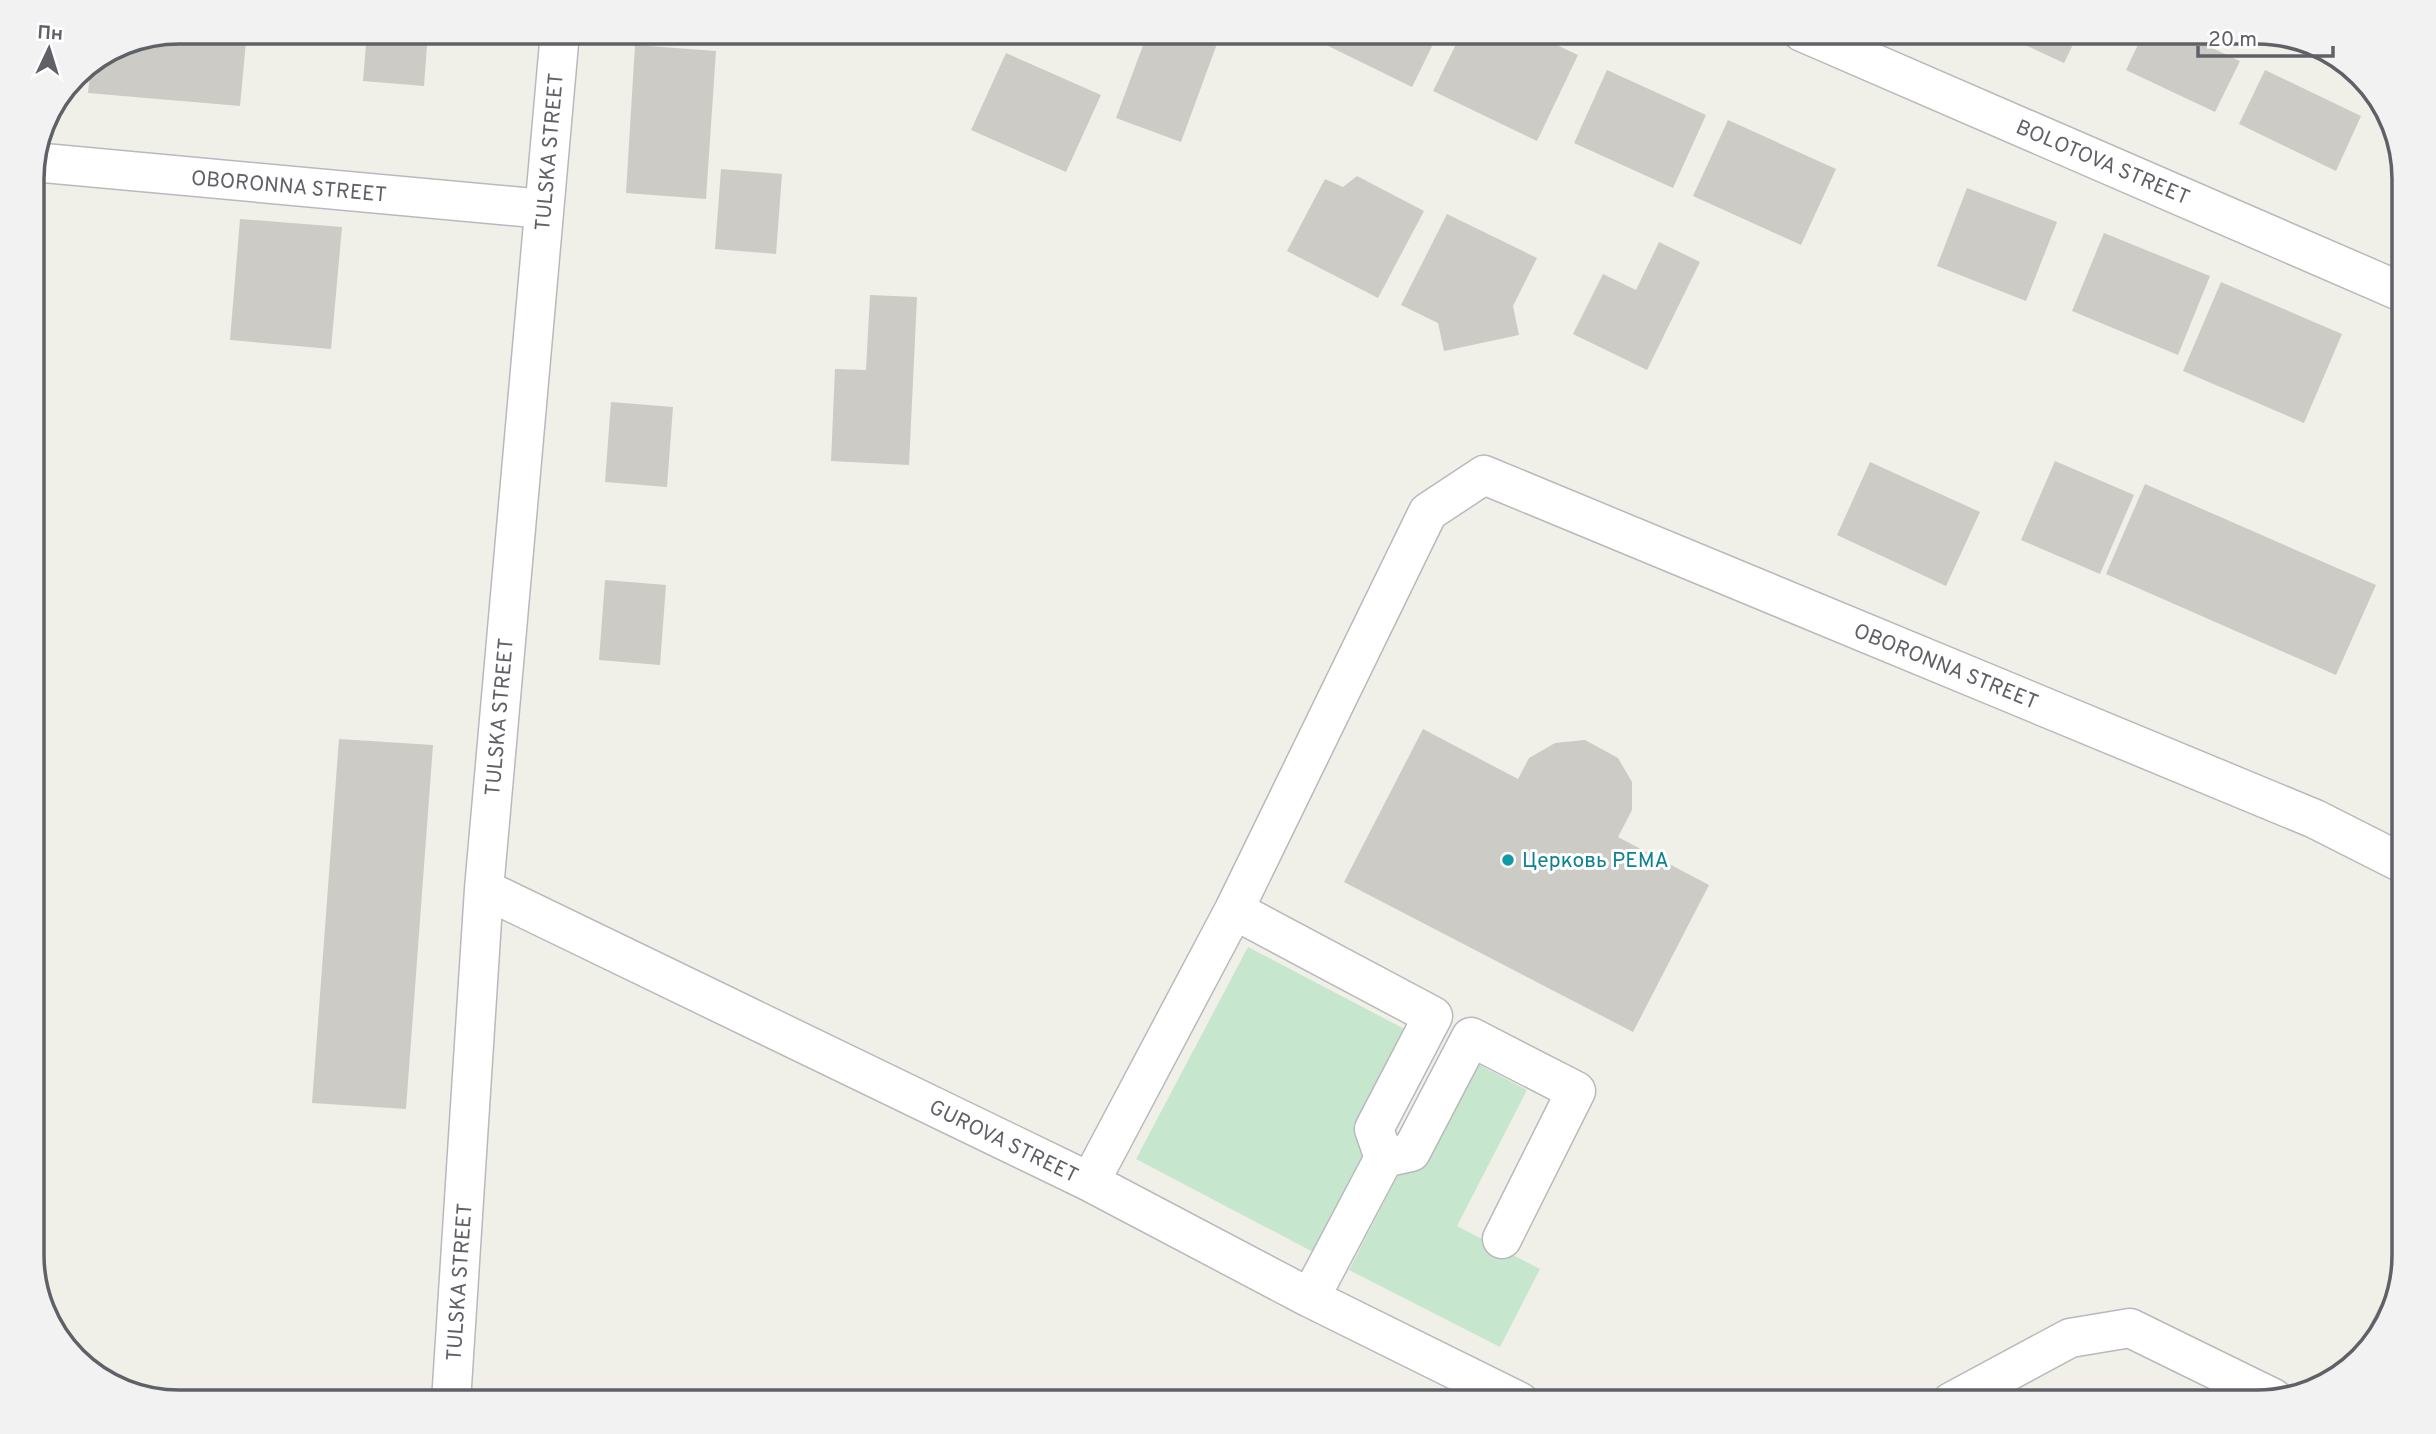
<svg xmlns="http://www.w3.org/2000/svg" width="2436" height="1434" viewBox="0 0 2436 1434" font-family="Overpass,sans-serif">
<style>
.green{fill:#c7e6ce}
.building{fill:#cccbc5}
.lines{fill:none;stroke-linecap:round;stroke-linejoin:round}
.minor-casing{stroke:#b8b9bd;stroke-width:41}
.minor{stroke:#fff;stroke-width:38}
.culture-dot{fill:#0f9aa8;stroke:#fff;stroke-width:2.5}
.labels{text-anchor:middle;stroke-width:6;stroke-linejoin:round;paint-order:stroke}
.street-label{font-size:21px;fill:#5f6167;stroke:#fff}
.culture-label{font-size:21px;fill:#0d838f;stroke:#fff;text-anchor:start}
.rim{fill:none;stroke:#5f6167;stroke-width:3.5}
</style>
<rect width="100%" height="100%" fill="#f0f0e8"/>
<!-- green -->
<path class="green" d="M1248,947L1412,1033L1365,1159L1315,1253L1136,1159Z
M1472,1061L1527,1090L1457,1226L1540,1269L1500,1347L1349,1270L1399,1173Z"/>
<!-- building -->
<path class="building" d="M367,32H428L424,86L363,81Z
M1148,32H1193L1218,41L1181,142L1116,118Z
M1250,32H1275L1270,42Z
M1320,32H1439L1412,87L1316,40Z
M1462,32H1529L1578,55L1537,141L1433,91Z
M1997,32H2079L2064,63Z
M2144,32H2178L2240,61L2215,112L2126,70Z
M162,35L246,42L240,106L88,93L91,64L123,43Z
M635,45L716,51L706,199L626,193Z
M1006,53L1101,95L1066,172L971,130Z
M1607,70L1706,115L1673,188L1574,143Z
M2265,70L2361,116L2336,171L2239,124Z
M1728,120L1836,169L1801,245L1693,196Z
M721,169L782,174L776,254L715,249Z
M1357,176L1424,211L1378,298L1287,251L1325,179L1343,187Z
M2404,177V201L2395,197Z
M1967,188L2057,222L2026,301L1937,266Z
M1447,214L1537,258L1513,306L1519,335L1444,351L1438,323L1401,305Z
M240,219L342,227L331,349L230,340Z
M2104,233L2210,276L2178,355L2072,311Z
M1659,242L1700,262L1647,370L1573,334L1603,274L1636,290Z
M2221,282L2342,334L2304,423L2183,371Z
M870,295L917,297L909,465L831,461L835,369L866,370Z
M611,402L673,407L667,487L605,482Z
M2055,461L2134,495L2100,574L2021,540Z
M1870,462L1980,512L1946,586L1837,535Z
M2145,484L2376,585L2336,675L2106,574Z
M605,580L666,585L660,665L599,660Z
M1423,729L1518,779L1529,758L1555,743L1585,740L1618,758L1632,782V810L1618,837L1709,885L1633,1032L1344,882Z
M339,739L433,745L406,1109L312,1103Z
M2401,1265L2385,1329L2349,1365Z"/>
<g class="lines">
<defs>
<path id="minor" d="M1802,32L2404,293
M33,162L544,209
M484,889L1090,1182L1310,1298L1520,1402
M1234,910L1433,1016L1374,1129L1384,1158
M1090,1182L1234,910L1428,512L1484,475L2315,819L2404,864
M1310,1298L1384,1158L1411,1152L1471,1037L1576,1091L1502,1239
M451,1402L484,889L560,32
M1951,1402L2070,1338L2130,1328L2273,1398"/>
</defs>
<!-- minor casing -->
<use href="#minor" class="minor-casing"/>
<!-- minor -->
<use href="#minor" class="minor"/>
</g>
<!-- markers -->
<circle class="culture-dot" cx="1508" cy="860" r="7"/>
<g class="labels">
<!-- street labels -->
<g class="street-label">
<text transform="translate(549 152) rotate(-85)" y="7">TULSKA STREET</text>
<text transform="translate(2103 162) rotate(23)" y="7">BOLOTOVA STREET</text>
<text transform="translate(289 186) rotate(5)" y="7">OBORONNA STREET</text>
<text transform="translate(1946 666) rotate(22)" y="7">OBORONNA STREET</text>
<text transform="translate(499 717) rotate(-85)" y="7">TULSKA STREET</text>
<text transform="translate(1004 1141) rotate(26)" y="7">GUROVA STREET</text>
<text transform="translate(459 1282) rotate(-86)" y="7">TULSKA STREET</text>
</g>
<!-- culture labels -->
<g class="culture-label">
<text x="1522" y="867">Церковь РЕМА</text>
</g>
</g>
<!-- crop -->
<path d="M0 0H2436V1434H0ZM179 44H2257A135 135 0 0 1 2392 179V1255A135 135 0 0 1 2257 1390H179A135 135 0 0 1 44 1255V179A135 135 0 0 1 179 44Z" fill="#f2f2f3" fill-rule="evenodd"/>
<path class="rim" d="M179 44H2257A135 135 0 0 1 2392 179V1255A135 135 0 0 1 2257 1390H179A135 135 0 0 1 44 1255V179A135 135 0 0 1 179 44Z"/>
<!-- north arrow -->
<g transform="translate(49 49) rotate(4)" stroke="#ffffff" stroke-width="5" paint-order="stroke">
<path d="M0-5L12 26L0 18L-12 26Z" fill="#5f6167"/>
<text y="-10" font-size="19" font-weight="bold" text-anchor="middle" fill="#5f6167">Пн</text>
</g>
<!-- scale -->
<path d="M2198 46v10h135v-10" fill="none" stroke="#5f6167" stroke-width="3.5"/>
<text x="2208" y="46" font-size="21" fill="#5f6167" stroke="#ffffff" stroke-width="5" paint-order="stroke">20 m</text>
</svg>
